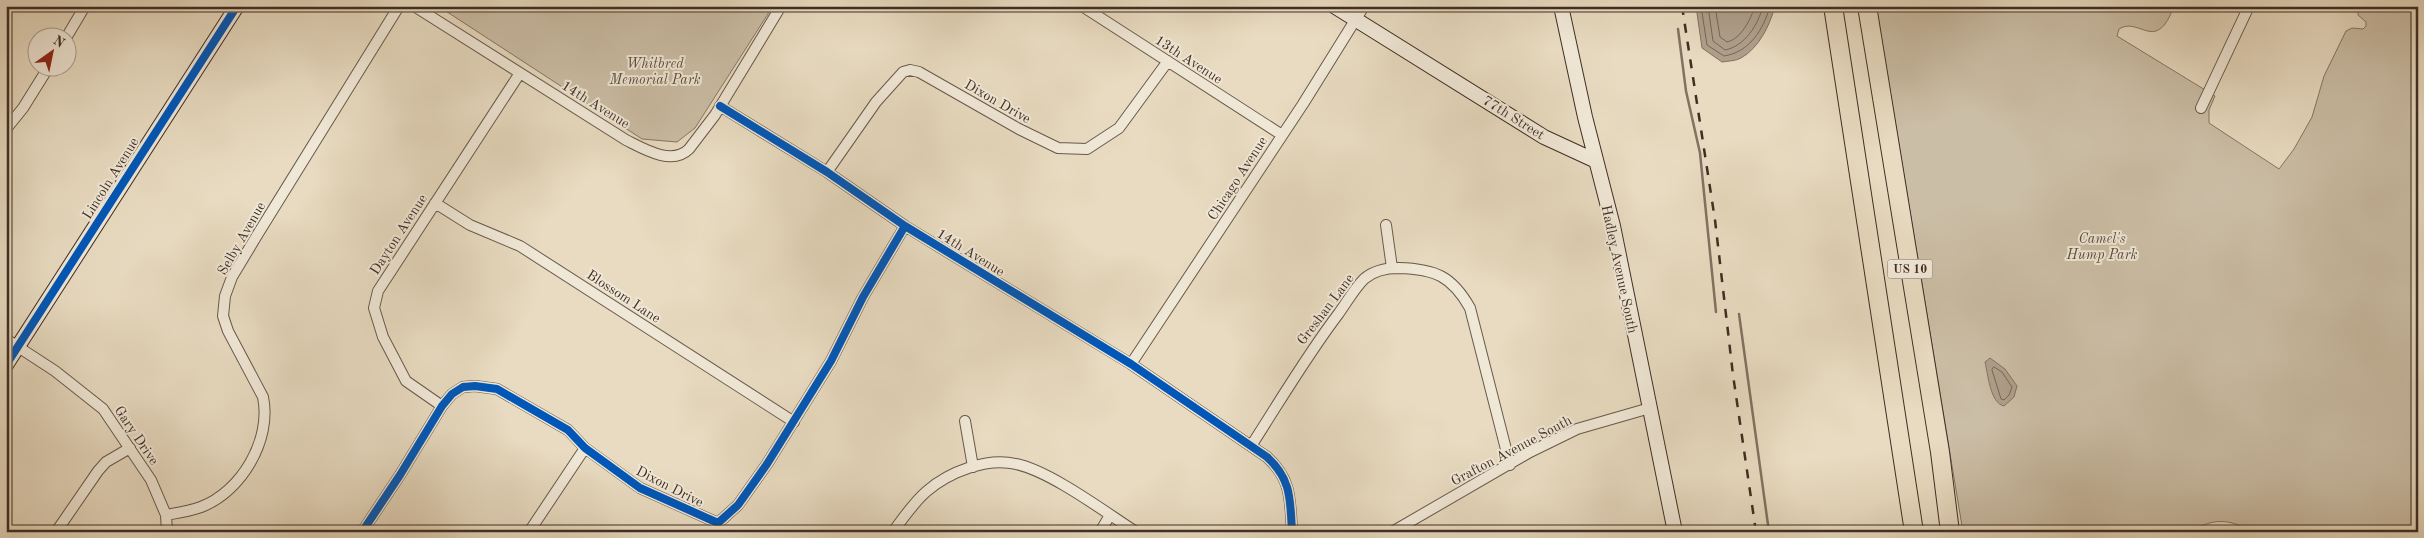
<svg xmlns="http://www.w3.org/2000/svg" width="2424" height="538" viewBox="0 0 2424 538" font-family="'Old Standard TT',serif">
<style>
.green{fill:#cbbea6;stroke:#857665}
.water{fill:#afa08c;stroke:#827262}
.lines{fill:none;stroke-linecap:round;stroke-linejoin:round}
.shore{stroke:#776758;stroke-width:1}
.stream{stroke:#827262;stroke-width:2.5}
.street-casing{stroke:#69594b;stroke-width:12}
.secondary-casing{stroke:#3f2e24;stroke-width:16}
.highway-casing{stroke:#3f2e24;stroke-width:20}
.street{stroke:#f0e8d7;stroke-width:10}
.secondary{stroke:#f0e8d7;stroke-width:14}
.highway{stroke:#e8dbc1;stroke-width:18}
.rail{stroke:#3f2e24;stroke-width:2.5;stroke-dasharray:9 9;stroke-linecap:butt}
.cycleway-casing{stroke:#f0e8d7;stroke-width:11}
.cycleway{stroke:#0057b8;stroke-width:8}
.labels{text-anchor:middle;stroke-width:4;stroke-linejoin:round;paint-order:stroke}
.shield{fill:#f0e8d7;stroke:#74665a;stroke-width:1}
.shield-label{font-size:12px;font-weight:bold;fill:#3f2e24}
.street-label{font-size:14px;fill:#3f2e24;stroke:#f0e8d7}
.park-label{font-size:14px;font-style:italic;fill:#5b4b3e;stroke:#f0e8d7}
</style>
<rect width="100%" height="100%" fill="#e8dbc1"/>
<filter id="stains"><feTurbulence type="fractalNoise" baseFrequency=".004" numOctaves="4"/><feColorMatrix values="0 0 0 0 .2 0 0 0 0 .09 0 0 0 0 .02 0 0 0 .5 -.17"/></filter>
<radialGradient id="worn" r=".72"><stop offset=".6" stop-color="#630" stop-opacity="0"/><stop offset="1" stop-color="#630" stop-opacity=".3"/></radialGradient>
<!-- green -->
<path class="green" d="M438,6H773L695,128L677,142L642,139Z
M1876,6H2174C2156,55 2140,16 2119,29L2117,36L2215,96L2209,110V123L2279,169L2294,149L2312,117L2324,76L2346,31L2352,28L2363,29L2366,26V22L2358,15V6H2418V532H2249C2233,518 2209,518 2193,532H1963Z"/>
<!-- water -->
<path class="water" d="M1696,6H1775C1770,25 1759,48 1741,58C1736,61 1728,61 1722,62L1702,48Z
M1990,358L2005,369L2017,386L2014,397L2004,406C1990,403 1988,374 1985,362Z"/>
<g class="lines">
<!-- shore -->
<path class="shore" d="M1701,6L1707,45L1724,56C1749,52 1763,31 1770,6
M1708,6L1713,41L1725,50C1745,46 1758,25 1763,6
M1715,6L1720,37L1727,42C1741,39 1751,19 1755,6
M1994,367L2002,372L2012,387L2009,395L2004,400L2001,399L1992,370Z"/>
<!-- stream -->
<path class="stream" d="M1678,29L1686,91L1700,153L1716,312
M1739,314L1769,532"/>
<defs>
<path id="street" d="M414,6L626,140C644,149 672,166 689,149L715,115L781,6
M1082,6L1282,135
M66,38L85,6
M720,106L827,172L905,226L1131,364L1267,457C1292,480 1290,500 1292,532
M2201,108L2249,6
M6,129L23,108L48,68
M827,172L876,102L903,72L910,70L919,72L1019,129L1058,148L1087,149L1119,128L1168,61
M435,203L470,225L520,246L794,422
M1386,225L1392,268
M6,339L55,371L103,409L151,480L166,515L167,532
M1131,364L1303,104L1364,6
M442,406L406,381L383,337L374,308L378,291L520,73
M965,421L973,467
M1251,446C1280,401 1307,355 1339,313C1347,302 1354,289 1364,279C1373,271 1387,268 1399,268C1435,269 1452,276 1470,308L1510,465
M166,515C177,513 190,511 201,507C241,492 272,440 263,397L228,331L223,316L225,296L232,277L256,237L399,6
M56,532L98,471L106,462L130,448
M362,532L400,475L442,406L452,394L463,387L475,386L497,389L568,430L585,448L640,488L718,523L738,505L767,464L831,361L863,297L905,226
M529,532L585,448
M893,532C903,518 914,502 927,491C949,472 987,457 1016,464C1050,471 1105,512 1136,532
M1100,532L1110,515
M1392,532L1530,452L1577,429L1650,408"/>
<path id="secondary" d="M1334,6L1544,137L1596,161
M1561,6L1585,117L1613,226L1675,532
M6,365L237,6"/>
<path id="highway" d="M1833,6L1914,532
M1867,6L1940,452L1950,532"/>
</defs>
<!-- street casing -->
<use href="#street" class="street-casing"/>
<!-- secondary casing -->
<use href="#secondary" class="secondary-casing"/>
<!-- highway casing -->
<use href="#highway" class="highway-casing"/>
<!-- street -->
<use href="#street" class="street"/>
<!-- secondary -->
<use href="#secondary" class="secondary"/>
<!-- highway -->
<use href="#highway" class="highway"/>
<!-- rail -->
<path class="rail" d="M1682,6L1715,220L1733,375L1756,532"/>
<defs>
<path id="cycleway" d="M720,106L827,172L905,226L1131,364L1267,457C1292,480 1290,500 1292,532
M6,365L237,6
M362,532L400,475L442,406L452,394L463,387L475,386L497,389L568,430L585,448L640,488L718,523L738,505L767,464L831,361L863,297L905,226"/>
</defs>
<!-- cycleway casing -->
<use href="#cycleway" class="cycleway-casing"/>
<!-- cycleway -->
<use href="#cycleway" class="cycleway"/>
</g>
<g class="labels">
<!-- shield labels -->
<rect class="shield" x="1887.5" y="259.5" width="45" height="19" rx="4"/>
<g class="shield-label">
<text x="1910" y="273">US 10</text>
</g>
<!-- street labels -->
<g class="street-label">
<text transform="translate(1189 59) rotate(33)" y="5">13th Avenue</text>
<text transform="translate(998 101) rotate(30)" y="5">Dixon Drive</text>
<text transform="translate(596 104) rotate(32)" y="5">14th Avenue</text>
<text transform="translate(1514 117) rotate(32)" y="5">77th Street</text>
<text transform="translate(110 178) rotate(-58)" y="5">Lincoln Avenue</text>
<text transform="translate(1237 178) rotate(-57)" y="5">Chicago Avenue</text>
<text transform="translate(398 234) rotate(-57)" y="5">Dayton Avenue</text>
<text transform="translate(241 238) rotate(-60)" y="5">Selby Avenue</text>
<text transform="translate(971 252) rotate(32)" y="5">14th Avenue</text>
<text transform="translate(1620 269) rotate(78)" y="5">Hadley Avenue South</text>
<text transform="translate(624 296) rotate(33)" y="5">Blossom Lane</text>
<text transform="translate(1325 309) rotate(-53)" y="5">Greshan Lane</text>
<text transform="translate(137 435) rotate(56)" y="5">Gary Drive</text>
<text transform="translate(1511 450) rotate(-28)" y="5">Grafton Avenue South</text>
<text transform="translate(670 486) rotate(27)" y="5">Dixon Drive</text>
</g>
<!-- park labels -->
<g class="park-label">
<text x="655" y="68">Whitbred<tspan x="655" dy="16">Memorial Park</tspan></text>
<text x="2102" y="243">Camel's<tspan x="2102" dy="16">Hump Park</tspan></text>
</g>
</g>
<!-- margin -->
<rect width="2424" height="538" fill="none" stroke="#e8dbc1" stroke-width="25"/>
<rect x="8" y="8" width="2409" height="523" fill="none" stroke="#3f2e24" stroke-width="2.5"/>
<rect x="12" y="12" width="2399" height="513" fill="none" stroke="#3f2e24"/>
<!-- north arrow -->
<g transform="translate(52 52) rotate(33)"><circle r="24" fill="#f0e8d7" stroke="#a99e8f"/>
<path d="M0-4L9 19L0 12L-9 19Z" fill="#8f2418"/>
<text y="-8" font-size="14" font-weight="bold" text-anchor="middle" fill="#3f2e24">N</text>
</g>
<rect width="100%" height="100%" filter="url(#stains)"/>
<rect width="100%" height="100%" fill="url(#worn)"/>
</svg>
